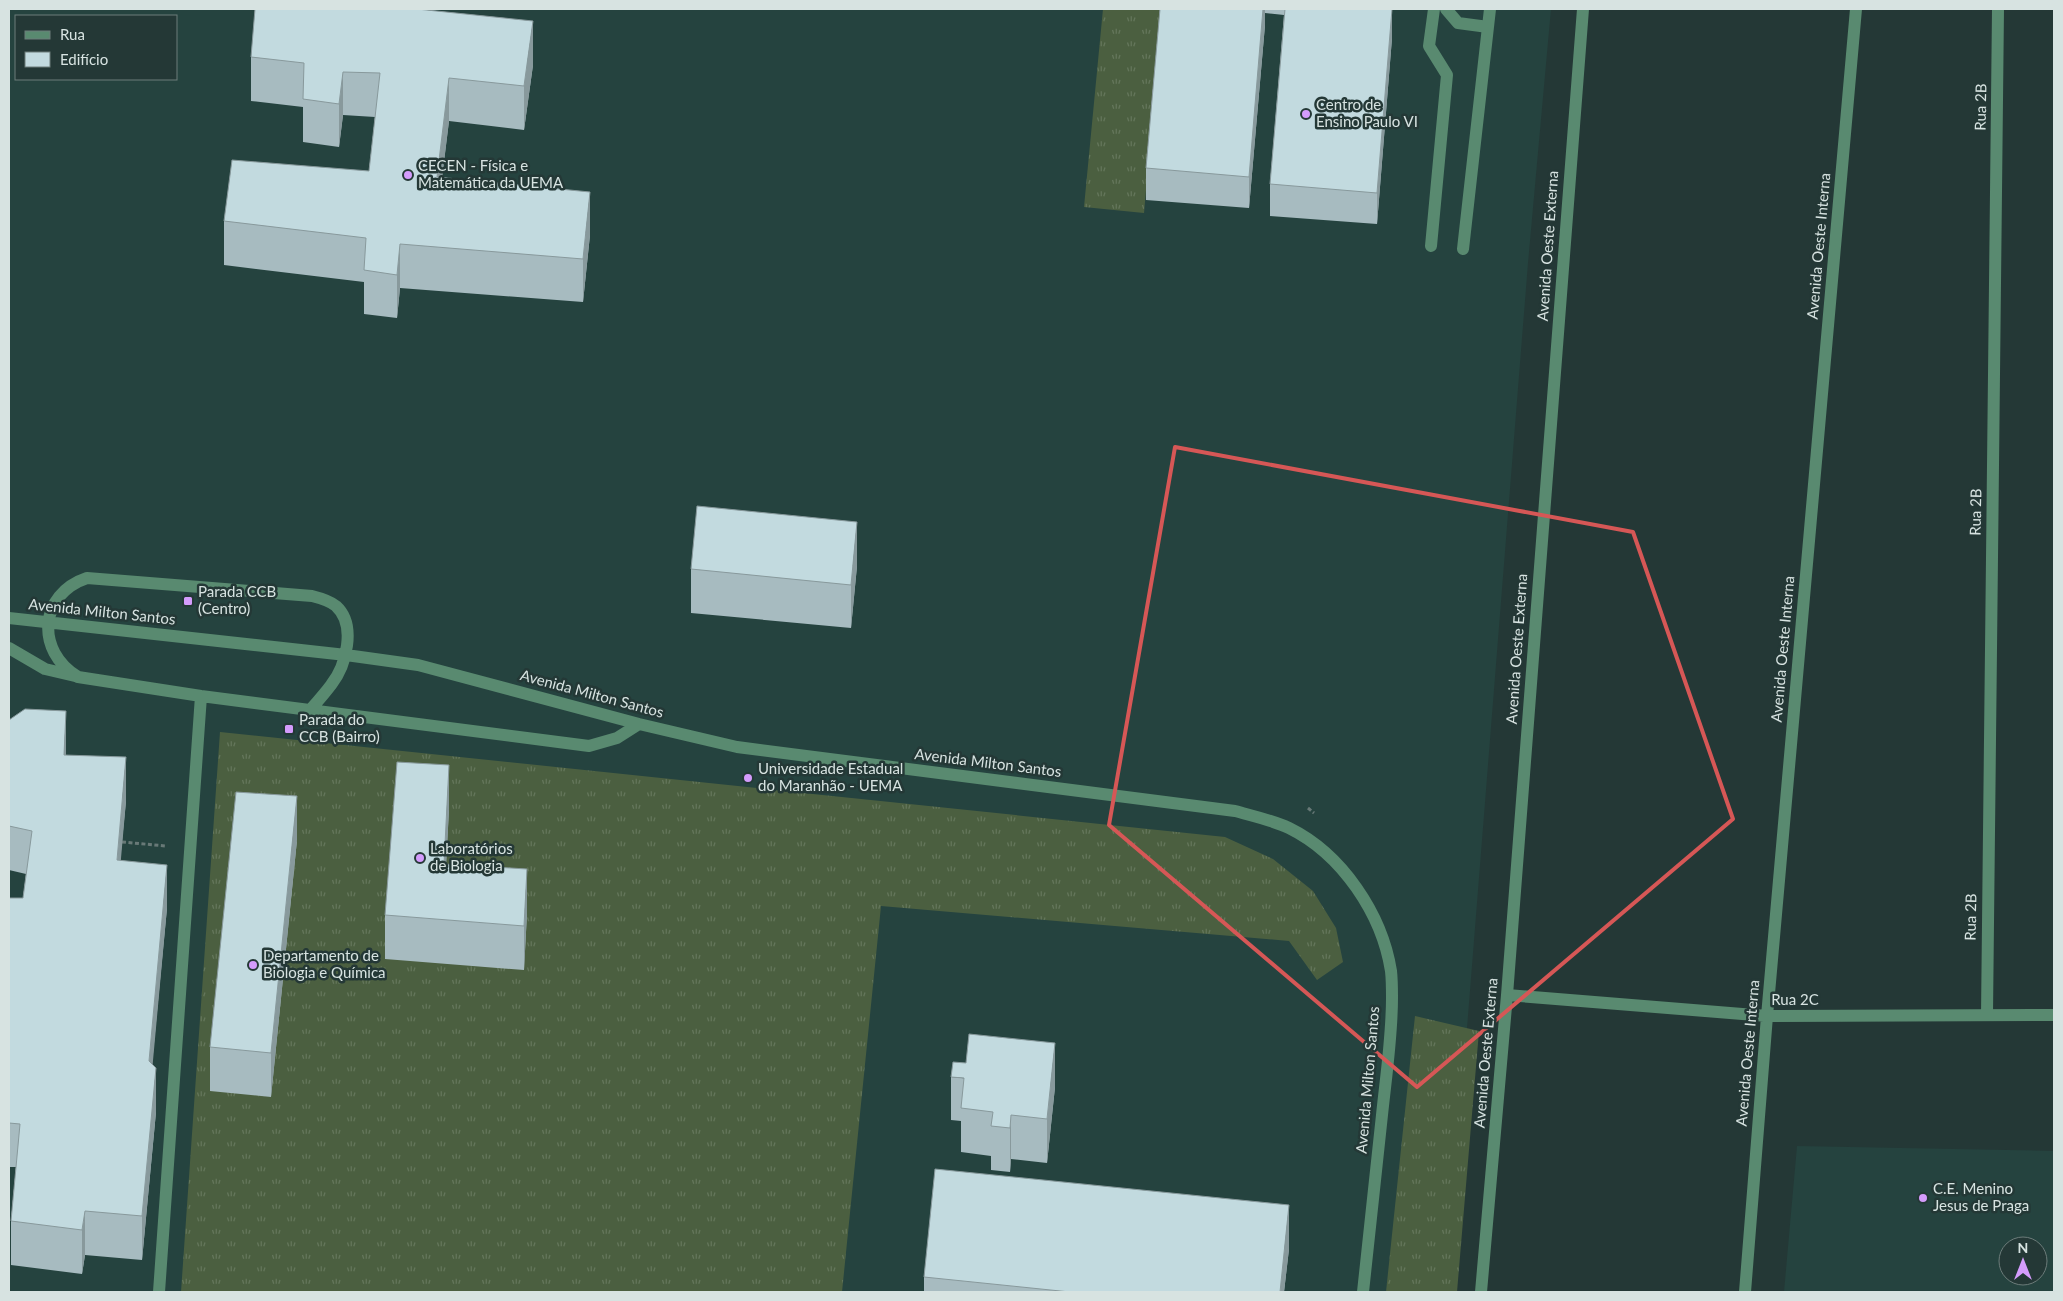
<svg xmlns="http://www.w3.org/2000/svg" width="2063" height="1301" viewBox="0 0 2063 1301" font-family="Lato,sans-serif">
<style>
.built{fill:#25433f;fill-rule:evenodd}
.grass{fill:url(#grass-tufts)}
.garden{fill:#4b5f40}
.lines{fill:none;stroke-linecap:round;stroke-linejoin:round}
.path{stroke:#687977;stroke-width:3;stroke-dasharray:4 2.5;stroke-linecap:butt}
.minor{stroke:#598a70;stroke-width:12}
.wall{fill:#a7bbc0}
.shaded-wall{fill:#88999c}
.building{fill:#c2dadf;stroke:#88999c}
.marked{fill:none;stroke:#d65756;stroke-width:4;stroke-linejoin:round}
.poi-dot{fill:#d49cfc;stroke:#243836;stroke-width:2}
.labels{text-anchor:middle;stroke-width:5;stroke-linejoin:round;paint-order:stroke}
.poi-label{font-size:15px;fill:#d7e3e1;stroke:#243836;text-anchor:start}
.street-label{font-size:15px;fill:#d7e3e1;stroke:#243836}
</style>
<defs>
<pattern id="grass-tufts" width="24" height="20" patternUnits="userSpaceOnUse" patternTransform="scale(1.25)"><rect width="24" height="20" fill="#4b5f40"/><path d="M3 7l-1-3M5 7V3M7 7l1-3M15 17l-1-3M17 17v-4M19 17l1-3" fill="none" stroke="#64765b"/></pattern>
</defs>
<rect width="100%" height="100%" fill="#243836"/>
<!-- built -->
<path class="built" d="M9,9H1551L1528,263L1446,1292H9ZM16,16H176V79H16Z
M1797,1146L2054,1151V1292H1784ZM2008,1246H2038V1276H2008Z"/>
<!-- grass -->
<path class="grass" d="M1103,9H1162L1144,213L1084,207Z
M220,732L1225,837L1273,859L1313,891L1336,928L1343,962L1317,980L1289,941L881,906L842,1292H181Z
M1415,1016L1479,1031L1457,1292H1386Z"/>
<!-- garden -->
<path class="garden" d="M452,840L486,841L485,908L449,906Z"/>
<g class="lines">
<!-- path -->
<path class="path" d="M1308,808L1314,813
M122,842L166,846"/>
<!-- minor -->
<path class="minor" d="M1446,9L1458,23L1488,27
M1431,246L1447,75L1429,46L1434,9
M1463,249L1490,9
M9,618L346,655L418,665L639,724L737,747L1235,811C1253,816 1272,820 1289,828C1342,854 1382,914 1391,971C1392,980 1392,989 1392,998C1392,1037 1386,1076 1382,1115C1376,1174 1369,1233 1363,1292
M9,648L45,669L75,676
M311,709C318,701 325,693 331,685C346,666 357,625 336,606C330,601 320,598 312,596L87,578C39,594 35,651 78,677L201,696L589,746L617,738L639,724
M1507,995L1767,1016L2054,1015
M1987,1015L1998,9
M159,1292L201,696
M1481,1292L1507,995L1583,9
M1745,1292L1767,1016L1856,9"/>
</g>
<!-- wall -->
<path class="wall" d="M1160,9H1392V38L1377,224L1270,216V184L1284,15L1265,13V25L1249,208L1146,200V168Z
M251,57L533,65L524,130L449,121L442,177L590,235L583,302L400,288L397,318L364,314V282L224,265V221L369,171L375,117L343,115L339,147L303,142V107L251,101Z
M857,566L851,628L691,613V569Z
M9,720L66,755L126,801L120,861L167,908L152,1064L156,1112L142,1260L85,1255L82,1274L11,1265V1221L16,1167H9V898H23L26,874L9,870Z
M449,809L446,864L527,913L524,970L385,959V915Z
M297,840L271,1097L210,1091V1047Z
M951,1077L1055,1087L1047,1163L1011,1159L1010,1172L991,1170V1156L961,1152V1121L951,1120Z
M1289,1249L1284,1292H924V1277Z"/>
<!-- shaded-wall -->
<path class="shaded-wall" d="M1263,9H1265V25L1249,208V177Z
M1392,9V38L1377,224V193Z
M533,21V65L524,130V86Z
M343,72V115L339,147V104Z
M449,78V121L437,220V177Z
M590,192V235L583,302V259Z
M400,244V288L397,318V275Z
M857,522V566L851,628V585Z
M66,711V754L64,799V755Z
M126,757V801L117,904V860Z
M449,765V809L444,907V864Z
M297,796V840L271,1097V1053Z
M167,865V908L149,1104V1061Z
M527,869V913L524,970V926Z
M1055,1043V1087L1047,1163V1119Z
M156,1068V1112L142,1260V1216Z
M1011,1115V1159L1010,1172V1128Z
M1289,1205V1249L1284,1292H1280Z
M85,1211V1255L82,1274V1230Z"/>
<!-- building -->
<path class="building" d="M255,9H417L533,21L524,86L449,78L437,177L590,192L583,259L400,244L397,275L364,270L366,238L224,221L232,160L369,171L380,73L343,72L339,104L303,99L304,63L251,57Z
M1160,9H1263L1249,177L1146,168Z
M1285,9H1392L1377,193L1270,184Z
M697,506L857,522L851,585L691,569Z
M25,709L66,711L64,755L126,757L117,860L167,865L149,1061L156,1068L142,1216L85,1211L82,1230L11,1221L20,1124L9,1123V898H23L32,831L9,826V720Z
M397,762L449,765L444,864L527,869L524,926L385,915Z
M236,792L297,796L271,1053L210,1047Z
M969,1034L1055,1043L1047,1119L1011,1115L1010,1128L991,1126L993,1112L961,1108L964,1078L951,1077L953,1062L966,1063Z
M935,1169L1289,1205L1280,1292H1070L924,1277Z"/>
<!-- marked area -->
<path class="marked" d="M1175,447L1633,532L1733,819L1417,1087L1109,825Z"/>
<!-- markers -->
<g class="poi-dot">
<circle cx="1306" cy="114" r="5"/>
<circle cx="408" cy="175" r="5"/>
<rect x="183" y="596" width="10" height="10" rx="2.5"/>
<rect x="284" y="724" width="10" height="10" rx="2.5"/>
<circle cx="748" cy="778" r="5"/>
<circle cx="420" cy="858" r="5"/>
<circle cx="253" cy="965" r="5"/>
<circle cx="1923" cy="1198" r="5"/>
</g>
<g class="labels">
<!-- poi labels -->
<g class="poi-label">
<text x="1316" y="110">Centro de<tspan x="1316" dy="17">Ensino Paulo VI</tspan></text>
<text x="418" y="171">CECEN - Física e<tspan x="418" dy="17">Matemática da UEMA</tspan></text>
<text x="198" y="597">Parada CCB<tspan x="198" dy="17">(Centro)</tspan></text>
<text x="299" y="725">Parada do<tspan x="299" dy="17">CCB (Bairro)</tspan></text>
<text x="758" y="774">Universidade Estadual<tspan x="758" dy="17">do Maranhão - UEMA</tspan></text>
<text x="430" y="854">Laboratórios<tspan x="430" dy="17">de Biologia</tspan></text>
<text x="263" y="961">Departamento de<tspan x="263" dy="17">Biologia e Química</tspan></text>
<text x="1933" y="1194">C.E. Menino<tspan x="1933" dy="17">Jesus de Praga</tspan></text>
</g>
<!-- street labels -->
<g class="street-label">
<text transform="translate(1981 107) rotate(-89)" y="5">Rua 2B</text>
<text transform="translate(1548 246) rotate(-86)" y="5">Avenida Oeste Externa</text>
<text transform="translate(1819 246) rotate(-85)" y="5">Avenida Oeste Interna</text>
<text transform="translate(1976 512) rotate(-89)" y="5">Rua 2B</text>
<text transform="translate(102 612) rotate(6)" y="5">Avenida Milton Santos</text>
<text transform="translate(1517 649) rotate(-86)" y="5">Avenida Oeste Externa</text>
<text transform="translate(1783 649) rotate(-85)" y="5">Avenida Oeste Interna</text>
<text transform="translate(592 694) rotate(15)" y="5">Avenida Milton Santos</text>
<text transform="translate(988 763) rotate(7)" y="5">Avenida Milton Santos</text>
<text transform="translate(1971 917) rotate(-89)" y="5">Rua 2B</text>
<text x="1795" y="1005">Rua 2C</text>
<text transform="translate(1486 1053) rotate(-85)" y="5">Avenida Oeste Externa</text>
<text transform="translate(1748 1053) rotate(-85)" y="5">Avenida Oeste Interna</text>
<text transform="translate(1368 1080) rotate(-85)" y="5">Avenida Milton Santos</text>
</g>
</g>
<!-- border -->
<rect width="2063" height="1301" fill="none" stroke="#d7e3e1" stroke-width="20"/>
<!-- legend -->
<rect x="15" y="15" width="162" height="65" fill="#243836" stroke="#6c7c7a"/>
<rect x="25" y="31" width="25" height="8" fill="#598a70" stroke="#6c7c7a"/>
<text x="60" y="40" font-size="15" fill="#d7e3e1">Rua</text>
<rect x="25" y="52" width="25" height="15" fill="#c2dadf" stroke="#6c7c7a"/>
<text x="60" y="65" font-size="15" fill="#d7e3e1">Edifício</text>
<!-- north arrow -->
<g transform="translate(2023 1261)"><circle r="24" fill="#243836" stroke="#6c7c7a"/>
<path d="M0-4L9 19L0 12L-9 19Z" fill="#d49cfc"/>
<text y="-8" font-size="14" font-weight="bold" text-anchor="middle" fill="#d7e3e1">N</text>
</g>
</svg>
